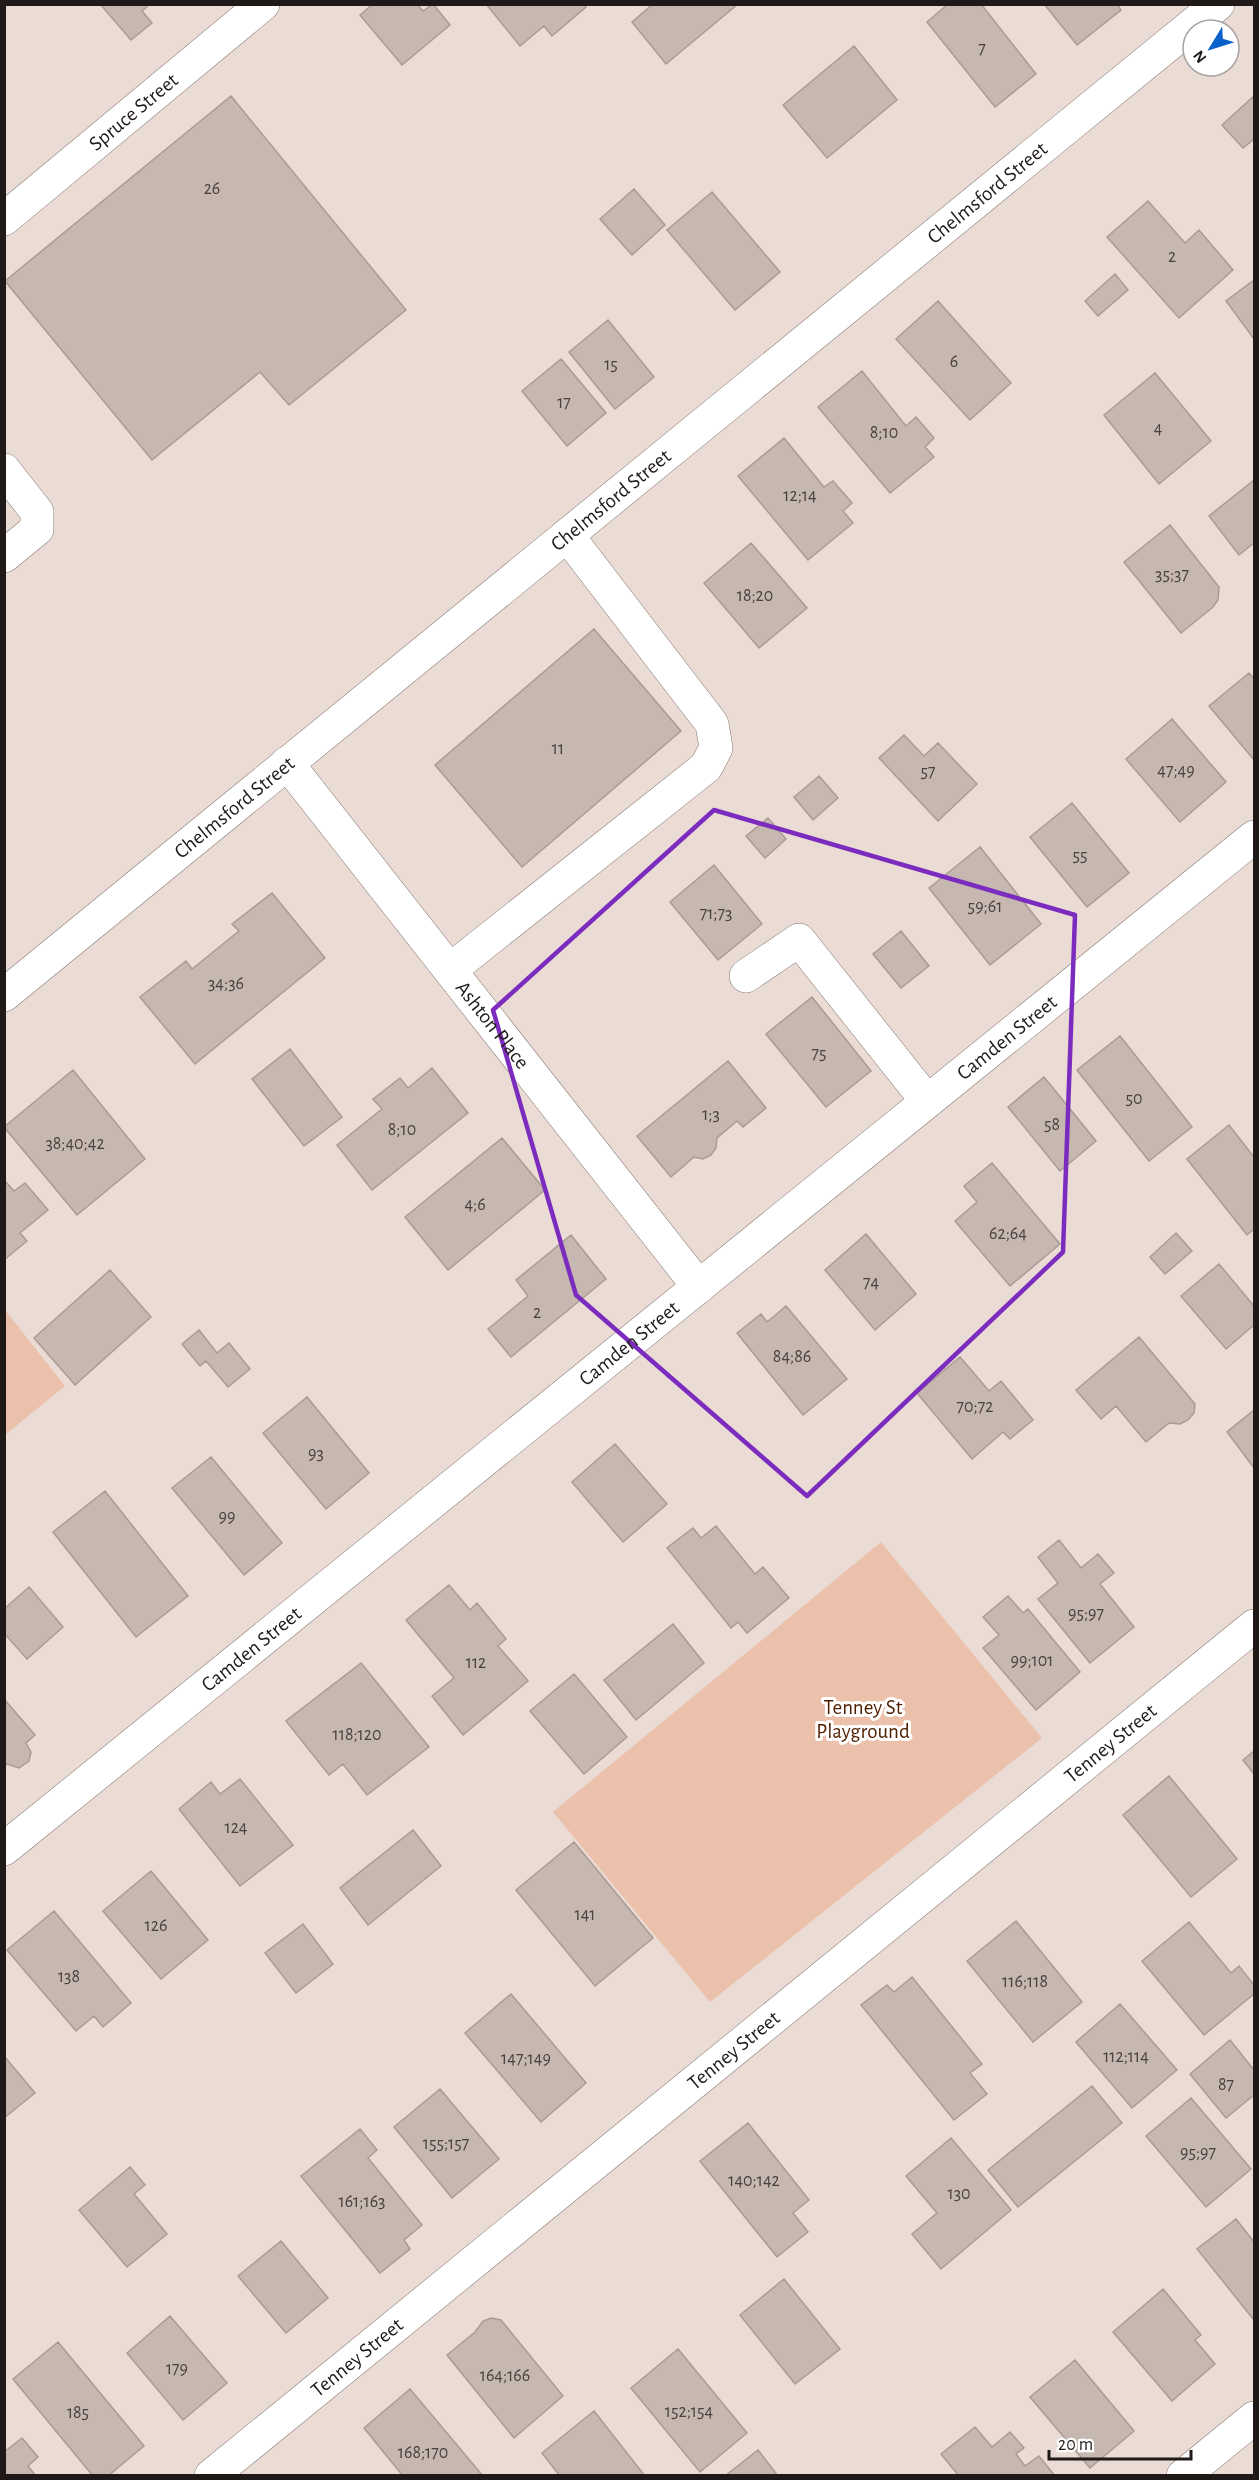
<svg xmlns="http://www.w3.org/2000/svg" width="1259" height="2480" viewBox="0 0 1259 2480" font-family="'Alegreya Sans',sans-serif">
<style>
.green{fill:#ecc1ac}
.building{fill:#c6b7b0;stroke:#a99b94;stroke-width:1.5}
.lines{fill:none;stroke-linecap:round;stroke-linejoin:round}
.minor-casing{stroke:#867872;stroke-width:34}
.minor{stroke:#fff;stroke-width:33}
.marked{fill:none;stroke:#7b2cbf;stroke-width:4.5;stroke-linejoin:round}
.labels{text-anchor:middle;stroke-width:6;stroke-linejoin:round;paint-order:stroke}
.number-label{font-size:18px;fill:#49413d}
.street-label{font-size:21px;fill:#1f1a17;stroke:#fff}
.park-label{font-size:21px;fill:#501f00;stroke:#fff}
</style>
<rect width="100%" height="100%" fill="#eadbd4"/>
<!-- green -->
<path class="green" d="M5,1310L65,1386L5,1435H4Z
M881,1542L1042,1738L710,2002L553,1812Z"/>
<!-- building -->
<path class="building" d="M100,4H150L142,11L152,23L131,40Z
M373,4H417L423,11L433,4L450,25L402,65L360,15Z
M486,4H584L586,7L552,36L544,26L520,46Z
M653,4H738L666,64L632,22Z
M948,4H981L1036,74L995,107L927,22Z
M1044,4H1117L1121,10L1077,45Z
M854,46L897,100L827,158L783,105Z
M231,96L406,310L289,405L260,372L152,460L5,281Z
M1254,96V142L1253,140L1243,148L1222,125Z
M634,189L665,225L632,255L600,219Z
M712,192L780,272L735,310L667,230Z
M1148,201L1185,243L1199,230L1233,270L1179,318L1107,237Z
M1115,274L1128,290L1098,316L1085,301Z
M1254,280V339L1226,301Z
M938,301L1011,383L970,420L896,339Z
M608,320L654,377L615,409L569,352Z
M561,359L606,413L567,446L522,391Z
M862,371L906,426L916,417L934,438L925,447L934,457L890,493L818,407Z
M1155,373L1211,441L1159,484L1104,415Z
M784,438L824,487L833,481L852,503L843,511L853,523L808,560L738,476Z
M1254,480V543L1239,555L1209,516Z
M1170,525L1219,587L1218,600L1213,607L1181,633L1124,562Z
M751,543L807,608L759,648L704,583Z
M594,629L681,731L522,867L435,765Z
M1249,673L1254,679V760L1209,706Z
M1172,719L1226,782L1180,822L1126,759Z
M904,735L924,756L938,743L977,784L938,821L879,758Z
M819,776L838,798L813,820L794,797Z
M1072,803L1129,873L1087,907L1030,837Z
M768,818L786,839L765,858L746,836Z
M980,847L1041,924L990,965L929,888Z
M714,865L762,924L718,960L670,902Z
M272,893L325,958L195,1064L140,997L186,961L192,969L239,931L232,924Z
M901,931L929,966L901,988L873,954Z
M812,997L871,1071L826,1107L766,1034Z
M1120,1036L1192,1127L1149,1161L1077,1070Z
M290,1049L342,1117L304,1146L252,1079Z
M728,1061L766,1108L743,1127L737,1121L717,1138L716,1148L711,1155L703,1159L694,1157L671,1177L637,1136Z
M432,1068L468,1113L372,1190L337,1145L382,1109L373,1099L400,1078L408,1088Z
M73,1070L145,1159L77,1215L4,1127Z
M1044,1077L1096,1141L1060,1171L1008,1107Z
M1229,1125L1254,1157V1229L1247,1235L1187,1159Z
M502,1138L545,1190L448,1270L405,1217Z
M992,1163L1060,1244L1010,1286L955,1221L977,1202L964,1186Z
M4,1180L14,1191L25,1183L48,1210L20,1233L27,1241L4,1260Z
M1176,1233L1192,1251L1165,1274L1150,1257Z
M866,1234L916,1294L875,1330L825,1270Z
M571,1235L606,1279L511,1357L488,1329L528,1296L516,1280Z
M1219,1264L1254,1306V1325L1226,1349L1181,1296Z
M110,1270L151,1317L75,1385L34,1338Z
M786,1306L847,1379L803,1415L737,1333L761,1314L767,1322Z
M199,1330L217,1353L229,1343L250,1369L228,1387L206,1361L200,1366L182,1344Z
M1139,1337L1195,1404L1194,1413L1188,1420L1180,1424L1169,1423L1146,1442L1116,1406L1101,1419L1076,1390Z
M960,1357L989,1391L1001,1381L1033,1420L1010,1439L1003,1432L972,1459L917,1393Z
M307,1397L369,1473L326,1509L263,1433Z
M1254,1410V1468L1227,1432Z
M615,1444L667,1504L623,1542L572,1482Z
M211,1457L282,1543L244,1575L172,1488Z
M105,1491L188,1596L136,1637L53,1532Z
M716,1526L755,1574L763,1567L789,1598L747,1633L738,1622L731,1628L667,1548L693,1528L701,1538Z
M1059,1540L1081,1568L1098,1554L1114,1573L1100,1584L1134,1627L1090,1663L1038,1599L1058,1583L1038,1557Z
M449,1585L470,1610L477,1603L506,1639L498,1646L528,1681L463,1735L432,1696L454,1678L406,1620Z
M29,1587L63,1627L27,1659L4,1633V1609Z
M1008,1596L1023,1613L1028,1609L1080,1672L1036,1710L983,1648L999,1635L983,1617Z
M673,1624L704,1663L636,1720L604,1680Z
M361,1663L429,1747L367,1795L343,1764L329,1775L286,1721Z
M574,1674L627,1737L584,1774L530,1711Z
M4,1699L35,1735L26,1743L31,1752L29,1761L19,1768L7,1764L4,1766Z
M1254,1751V1774L1243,1760Z
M1169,1776L1237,1859L1191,1897L1123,1815Z
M240,1779L293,1845L240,1886L179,1809L211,1782L220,1794Z
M413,1830L441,1866L368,1925L340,1888Z
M574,1842L653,1938L595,1986L516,1890Z
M151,1871L208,1940L161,1979L103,1911Z
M54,1911L131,2003L103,2027L94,2016L76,2031L7,1950Z
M1016,1921L1082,2002L1033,2042L967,1961Z
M1189,1922L1231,1973L1239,1966L1254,1985V1994L1204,2035L1142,1961Z
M303,1924L333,1964L296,1993L265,1953Z
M912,1977L982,2064L970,2073L987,2094L954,2120L861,2005L887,1985L894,1992Z
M511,1994L586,2083L541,2122L465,2033Z
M1120,2004L1177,2070L1132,2108L1076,2042Z
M1230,2040L1254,2070V2095L1226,2118L1190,2074Z
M4,2056L35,2093L4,2118Z
M1092,2086L1122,2123L1018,2207L988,2170Z
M440,2089L499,2159L452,2198L394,2127Z
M1191,2098L1251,2169L1206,2207L1146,2136Z
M748,2123L809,2200L793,2213L808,2232L777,2257L700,2161Z
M360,2129L377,2150L368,2158L422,2225L404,2240L410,2249L380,2273L301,2176Z
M951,2138L1011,2210L941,2269L912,2234L937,2213L906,2176Z
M130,2167L145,2185L134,2194L167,2234L127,2267L79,2210Z
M1236,2219L1254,2242V2320L1197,2249Z
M281,2241L328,2298L286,2333L238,2276Z
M784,2279L840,2349L795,2384L740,2315Z
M1163,2289L1201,2335L1195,2340L1215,2364L1172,2401L1113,2332Z
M170,2316L227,2383L183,2420L127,2353Z
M491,2318L501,2320L563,2396L514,2438L447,2355L475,2332L483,2321Z
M58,2342L144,2446L108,2476H93L13,2379Z
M678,2349L747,2433L700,2472L631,2388Z
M1075,2360L1134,2431L1090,2468L1030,2397Z
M410,2389L483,2476H403L364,2428Z
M594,2411L645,2476H560L542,2453Z
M975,2427L992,2447L1010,2432L1024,2448L1016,2454L1025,2466L1039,2456L1055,2476H959L941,2454Z
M22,2438L38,2457L28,2466L36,2476H4V2452Z
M758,2450L778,2476H725Z"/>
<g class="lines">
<defs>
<g id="minor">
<path id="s1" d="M4,219L263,4"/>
<path d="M4,470L37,512V529L4,556"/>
<path id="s2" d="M287,763L699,1287"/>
<path d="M450,970L706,767L716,748L712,724L567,535"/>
<path d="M746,976L799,940L927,1101"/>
<path id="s3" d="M4,995L1218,4"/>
<path id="s4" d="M4,1849L1254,837"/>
<path id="s5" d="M211,2476L1254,1626"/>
<path d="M1183,2476L1254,2418"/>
</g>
</defs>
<!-- minor casing -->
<use href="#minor" class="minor-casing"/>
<!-- minor -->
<use href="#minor" class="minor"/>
</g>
<!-- marked area -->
<path class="marked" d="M714,810L1075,915L1063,1252L807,1496L576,1295L493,1010Z"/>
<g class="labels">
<!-- number labels -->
<g class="number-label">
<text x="982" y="54">7</text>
<text x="212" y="194">26</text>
<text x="1172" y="262">2</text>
<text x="954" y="367">6</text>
<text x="611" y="370">15</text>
<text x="564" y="408">17</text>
<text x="1158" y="434">4</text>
<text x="884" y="438">8;10</text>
<text x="800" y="501">12;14</text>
<text x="1172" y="580">35;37</text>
<text x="755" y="601">18;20</text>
<text x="558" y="754">11</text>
<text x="1176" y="776">47;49</text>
<text x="928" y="777">57</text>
<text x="1080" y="861">55</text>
<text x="985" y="912">59;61</text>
<text x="716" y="919">71;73</text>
<text x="226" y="989">34;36</text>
<text x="819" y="1059">75</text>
<text x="1134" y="1104">50</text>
<text x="711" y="1120">1;3</text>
<text x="1052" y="1130">58</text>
<text x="402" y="1135">8;10</text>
<text x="75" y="1149">38;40;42</text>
<text x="475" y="1210">4;6</text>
<text x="1008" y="1239">62;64</text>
<text x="871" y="1288">74</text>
<text x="537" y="1318">2</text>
<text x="792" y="1362">84;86</text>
<text x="975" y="1412">70;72</text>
<text x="316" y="1459">93</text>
<text x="227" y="1522">99</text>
<text x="1086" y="1619">95;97</text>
<text x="1032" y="1666">99;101</text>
<text x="476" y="1668">112</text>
<text x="357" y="1740">118;120</text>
<text x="236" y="1833">124</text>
<text x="585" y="1920">141</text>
<text x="156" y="1931">126</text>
<text x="69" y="1982">138</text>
<text x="1025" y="1987">116;118</text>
<text x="1126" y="2062">112;114</text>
<text x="526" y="2064">147;149</text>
<text x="1226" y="2090">87</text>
<text x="446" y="2149">155;157</text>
<text x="1198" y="2158">95;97</text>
<text x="754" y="2186">140;142</text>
<text x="959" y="2199">130</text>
<text x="362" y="2207">161;163</text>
<text x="177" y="2374">179</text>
<text x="505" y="2381">164;166</text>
<text x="689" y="2417">152;154</text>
<text x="78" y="2418">185</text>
<text x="423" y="2458">168;170</text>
</g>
<!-- street labels -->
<g class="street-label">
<text dy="7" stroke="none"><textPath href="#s1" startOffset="168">Spruce Street</textPath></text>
<text dy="7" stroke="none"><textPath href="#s3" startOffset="1269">Chelmsford Street</textPath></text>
<text dy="7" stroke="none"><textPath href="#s3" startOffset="783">Chelmsford Street</textPath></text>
<text dy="7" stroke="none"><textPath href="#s3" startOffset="297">Chelmsford Street</textPath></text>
<text dy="7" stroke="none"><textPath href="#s2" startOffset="333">Ashton Place</textPath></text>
<text dy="7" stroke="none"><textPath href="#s4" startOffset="1290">Camden Street</textPath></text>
<text dy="7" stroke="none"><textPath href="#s4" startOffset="804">Camden Street</textPath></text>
<text dy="7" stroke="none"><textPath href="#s4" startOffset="318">Camden Street</textPath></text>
<text dy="7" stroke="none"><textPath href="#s5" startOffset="1160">Tenney Street</textPath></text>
<text dy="7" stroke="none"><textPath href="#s5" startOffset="674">Tenney Street</textPath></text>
<text dy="7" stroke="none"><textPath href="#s5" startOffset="188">Tenney Street</textPath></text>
</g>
<!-- park labels -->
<g class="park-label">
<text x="863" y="1714">Tenney St<tspan x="863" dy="24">Playground</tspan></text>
</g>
</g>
<!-- border -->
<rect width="1259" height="2480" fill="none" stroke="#1f1a17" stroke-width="12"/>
<!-- north arrow -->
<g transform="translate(1211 48) rotate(232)"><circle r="28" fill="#ffffff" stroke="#a5a3a2" stroke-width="1.5"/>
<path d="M0-4.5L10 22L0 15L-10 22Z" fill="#0b61ca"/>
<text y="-9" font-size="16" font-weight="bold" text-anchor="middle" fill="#1f1a17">N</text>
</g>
<!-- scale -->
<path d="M1049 2450v9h142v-9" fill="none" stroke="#1f1a17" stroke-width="3"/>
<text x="1058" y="2450" font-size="18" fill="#1f1a17" stroke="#ffffff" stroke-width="4.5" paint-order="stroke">20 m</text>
</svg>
